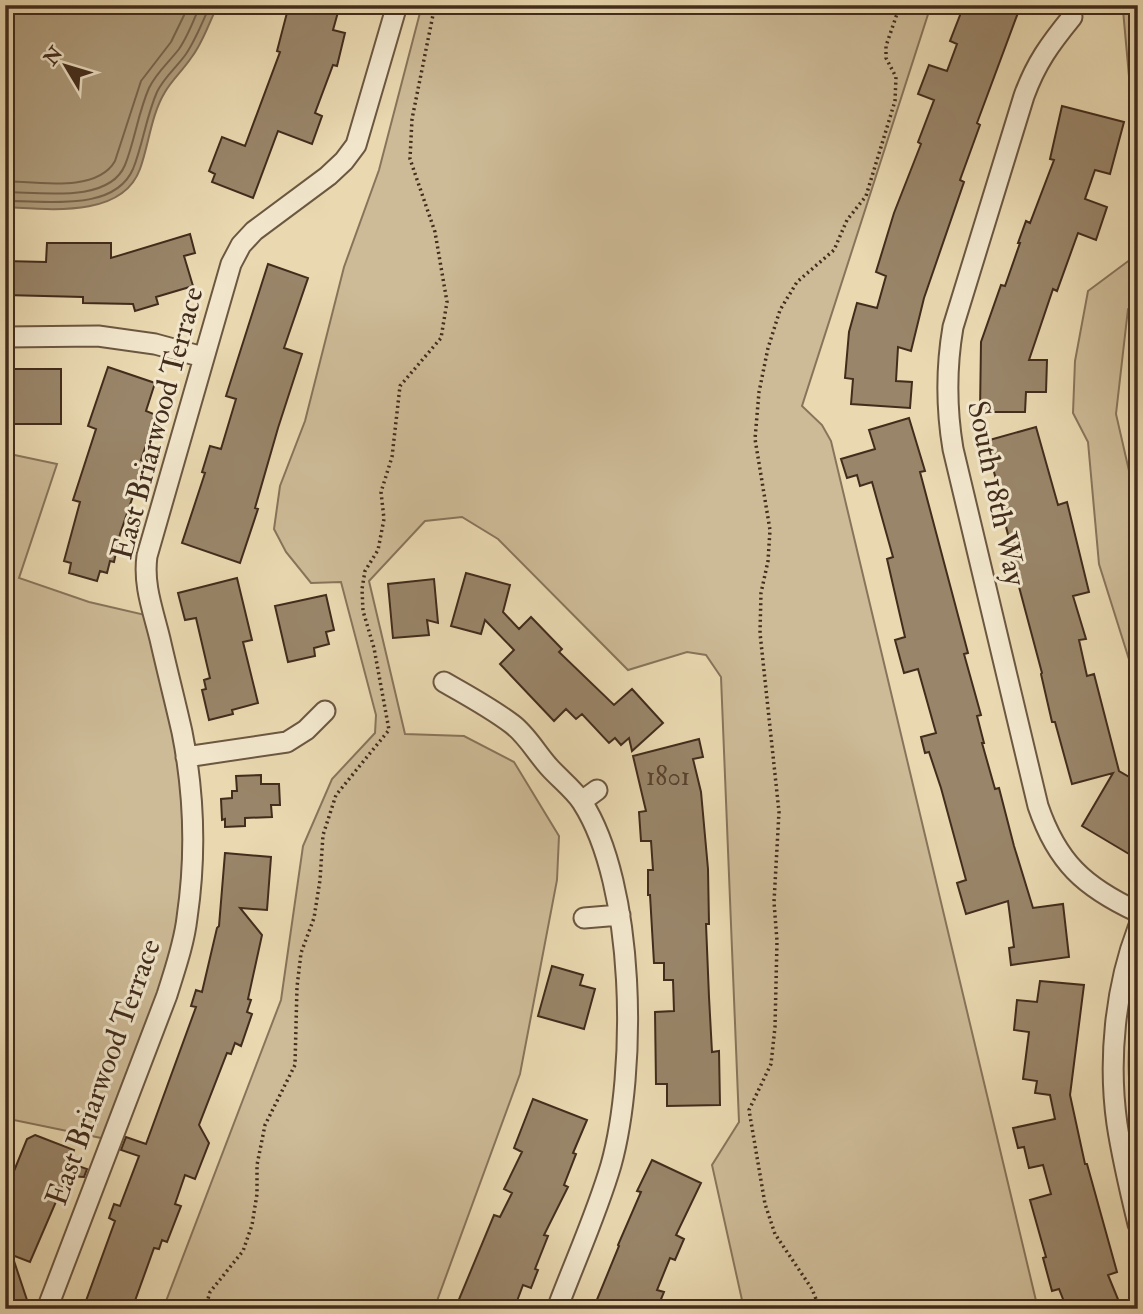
<svg xmlns="http://www.w3.org/2000/svg" width="1143" height="1314" viewBox="0 0 1143 1314" font-family="'IM FELL Double Pica',serif">
<style>
.green{fill:#cdbb97;stroke:#88745a;stroke-width:2}
.water{fill:#b09e7e;stroke:#847057;stroke-width:2}
.lines{fill:none;stroke-linecap:round;stroke-linejoin:round}
.shore{stroke:#79654d;stroke-width:2}
.building{fill:#998569;stroke:#422c1c;stroke-width:2}
.minor-casing{stroke:#6c5741;stroke-width:23}
.path{stroke:#422c1c;stroke-width:3.5;stroke-dasharray:2 3.5;stroke-linecap:butt}
.minor{stroke:#f1e6cc;stroke-width:19}
.labels{text-anchor:middle;stroke-width:6;stroke-linejoin:round;paint-order:stroke}
.number-label{font-size:26px;fill:#58422f}
.street-label{font-size:30px;fill:#422c1c;stroke:#f1e6cc}
</style>
<rect width="100%" height="100%" fill="#e9d8b0"/>
<filter id="stains"><feTurbulence type="fractalNoise" baseFrequency=".00286" numOctaves="4"/><feColorMatrix values="0 0 0 0 .2 0 0 0 0 .09 0 0 0 0 .02 0 0 0 .5 -.17"/></filter>
<radialGradient id="worn" r=".72"><stop offset=".6" stop-color="#630" stop-opacity="0"/><stop offset="1" stop-color="#630" stop-opacity=".3"/></radialGradient>
<!-- green -->
<path class="green" d="M422,5H931L802,406L822,425L831,441L1038,1309H744L712,1165L739,1122L721,677L706,655L687,652L628,670L498,539L462,517L425,521L369,581L405,734L464,736L514,762L559,836L557,880L520,1074L434,1309H163L281,1000L303,846L332,779L375,733L376,715L341,582L311,583L286,552L274,529L280,486L305,421L344,267L379,170Z
M1122,5H1138V176L1123,10Z
M1131,259L1138,266V303L1128,309L1116,414L1138,510V688L1099,564L1088,442L1073,413L1075,361L1088,291Z
M5,453L57,464L19,578L89,602L154,617L182,734L187,919L111,1140L14,1120L5,1124Z
M1138,983V1151C1127,1087 1124,1047 1138,983Z"/>
<!-- water -->
<path class="water" d="M5,5H218C209,22 203,43 191,58C183,70 172,80 165,92C151,115 149,144 140,169C122,219 47,209 5,207Z"/>
<g class="lines">
<!-- shore -->
<path class="shore" d="M5,181C37,182 97,193 115,161L141,81L171,42L189,5
M5,192C39,192 109,204 125,165C135,140 138,113 149,88C156,73 169,62 179,49C188,36 194,20 200,5
M5,201C44,200 114,213 133,169C143,144 146,117 157,92C164,77 177,67 186,54C196,39 203,21 210,5"/>
</g>
<!-- building -->
<path class="building" d="M289,5H340L333,30L345,33L337,66L333,65L315,113L322,116L312,144L278,131L253,198L212,182L215,174L209,171L222,137L245,146L280,52L277,51Z
M964,5H1006L1019,10L977,123L980,125L960,180L964,182L924,298L911,351L898,347L896,381L912,382L910,408L851,404L853,379L845,378L849,332L857,303L877,308L886,276L876,272L894,213L921,144L918,142L934,100L918,94L929,65L947,71L957,44L950,41Z
M1062,106L1124,122L1110,174L1095,170L1085,199L1107,207L1096,240L1078,233L1057,291L1053,289L1029,360H1047L1046,392H1026L1025,412H980L981,342L1001,285L1005,286L1020,243H1018L1026,221L1030,223L1054,160L1050,159Z
M190,234L195,253L184,256L193,286L156,297L158,304L135,311L133,304L83,303V297L5,295V261L46,262L47,243H111V258Z
M268,264L308,278L284,348L302,354L278,428L255,508L258,509L240,563L182,543L205,473L202,472L210,446L221,449L236,399L226,396Z
M108,367L155,383L146,411L156,415L141,460L145,461L120,534L114,562L110,561L107,573L100,571L97,581L69,573L71,563L64,561L80,502L73,500L96,429L88,426Z
M5,369H61V424H5Z
M909,418L925,471L920,472L968,653L964,654L981,715L977,716L984,743H982L995,789L999,788L1014,846L1033,908L1063,904L1069,957L1011,965L1009,948L1014,947L1008,901L966,914L957,883L966,880L941,788L929,752L925,753L921,737L936,733L918,669L904,673L895,640L905,637L887,559L893,557L872,482L860,486L857,475L847,478L841,459L875,449L869,430Z
M1036,427L1058,505L1067,502L1089,592L1073,596L1086,639L1079,640L1087,676L1094,674L1119,771L1138,782V840L1129,854L1082,826L1113,773L1072,784L1055,722H1052L1041,674L1042,673L1018,583L1020,582L999,499H1001L986,441Z
M466,573L510,585L503,612L519,629L531,617L562,649L559,652L614,705L632,689L663,723L632,751L629,738L621,745L615,738L609,743L582,714L576,719L566,709L554,721L500,664L514,650L485,620L481,634L451,626Z
M237,578L252,640L243,642L258,703L232,710L233,714L209,720L202,690L206,689L204,680L210,678L196,618L185,620L178,593Z
M434,579L438,623L427,620L429,635L393,638L388,584Z
M326,595L334,630L326,632L329,644L314,648L315,656L288,662L275,606Z
M699,739L703,757L693,759L701,792L708,869L709,924H706L709,997L712,1052L719,1051L720,1105L667,1106V1084H656L655,1012L674,1011L673,980H664V963H654L650,895H648V870H653L651,841H641L639,812L646,811L633,756Z
M261,775V784H279L280,805H271L272,817L245,818V826L225,827V819L222,820L221,799L232,798V791H237L236,776Z
M225,853L271,857L267,910L240,908L262,935L248,999L251,1000L247,1012L252,1014L241,1046L235,1043L231,1054L227,1053L199,1125L209,1143L195,1179L185,1175L175,1204L181,1206L167,1242L162,1240L159,1249L154,1248L132,1309H83L115,1221L109,1218L114,1204L120,1206L139,1156L121,1150L126,1137L146,1144L196,1007L191,1006L196,990L202,992L217,928L219,926Z
M552,966L583,975L580,985L595,989L584,1029L538,1016Z
M1040,981L1084,985L1070,1095L1085,1164H1087L1117,1272L1108,1275L1122,1309H1067L1059,1289L1052,1291L1043,1258L1046,1257L1030,1200L1051,1194L1043,1165L1029,1168L1024,1147L1018,1148L1013,1128L1055,1119L1050,1095L1035,1093L1037,1081L1023,1079L1029,1032L1014,1030L1017,1000L1037,1002Z
M533,1099L587,1120L573,1153L576,1154L564,1185L568,1187L544,1235L548,1236L535,1269L538,1270L531,1288L523,1285L514,1309H455L494,1215L500,1217L512,1193L504,1189L522,1152L514,1148Z
M35,1135L74,1150L70,1163L87,1169L84,1177L67,1176L30,1262L12,1255L30,1309H5V1193L27,1139Z
M652,1160L701,1183L676,1235L684,1239L675,1260L670,1258L657,1290L664,1292L657,1309H612L596,1302L619,1246L618,1245L641,1192L637,1191Z"/>
<g class="lines">
<defs>
<path id="minor" d="M1072,17C1050,44 1036,63 1024,96L953,327C946,368 946,407 953,449L1038,806C1057,862 1084,887 1138,912
M5,337L98,336L155,344L203,357
M444,682C467,695 491,708 512,724C527,735 537,754 550,768C560,779 574,790 582,802C636,886 637,1071 611,1165C597,1213 575,1261 557,1309
M186,757L287,742L306,730L325,711
M582,801L597,790
M584,918L620,915
M1138,928C1115,988 1108,1060 1117,1124C1122,1157 1130,1191 1138,1224
M47,1309L167,995C175,969 184,944 187,918C196,857 194,792 182,732C175,701 167,670 160,639C153,610 143,585 147,556L231,264L241,245L254,231L328,176L344,161L356,145L397,5"/>
</defs>
<!-- minor casing -->
<use href="#minor" class="minor-casing"/>
<!-- path -->
<path class="path" d="M205,1309L210,1292L243,1251L252,1225L257,1194V1165L265,1125L295,1065L297,987L301,953L314,918L320,880L323,835L336,795L389,730L374,648L363,611L362,589L365,571L378,550L384,519L381,492L392,457L400,386L441,338L447,302L435,232L410,159L412,119L435,5
M820,1309L812,1289L775,1234L765,1204L749,1110L771,1064L775,1027L777,941L774,902L779,812L760,633L761,593L768,561L770,530L755,439L759,392L768,348L780,310L797,282L834,250L847,220L866,196L895,101L896,77L886,58V46L900,5"/>
<!-- minor -->
<use href="#minor" class="minor"/>
</g>
<g class="labels">
<!-- number labels -->
<g class="number-label">
<text x="668" y="785">1801</text>
</g>
<!-- street labels -->
<g class="street-label">
<text transform="translate(157 423) rotate(-75)" y="10">East Briarwood Terrace</text>
<text transform="translate(997 493) rotate(78)" y="10">South 18th Way</text>
<text transform="translate(103 1072) rotate(-70)" y="10">East Briarwood Terrace</text>
</g>
</g>
<!-- margin -->
<rect width="1143" height="1314" fill="none" stroke="#e9d8b0" stroke-width="28"/>
<rect x="7" y="7" width="1129" height="1300" fill="none" stroke="#422c1c" stroke-width="3.5"/>
<rect x="14" y="14" width="1115" height="1286" fill="none" stroke="#422c1c" stroke-width="2"/>
<!-- north arrow -->
<g transform="translate(66 66) rotate(308)" stroke="#f1e6cc" stroke-width="5" paint-order="stroke">
<path d="M0-5L12 26L0 18L-12 26Z" fill="#422c1c"/>
<text y="-10" font-size="19" font-weight="bold" text-anchor="middle" fill="#422c1c">N</text>
</g>
<rect width="100%" height="100%" filter="url(#stains)"/>
<rect width="100%" height="100%" fill="url(#worn)"/>
</svg>
